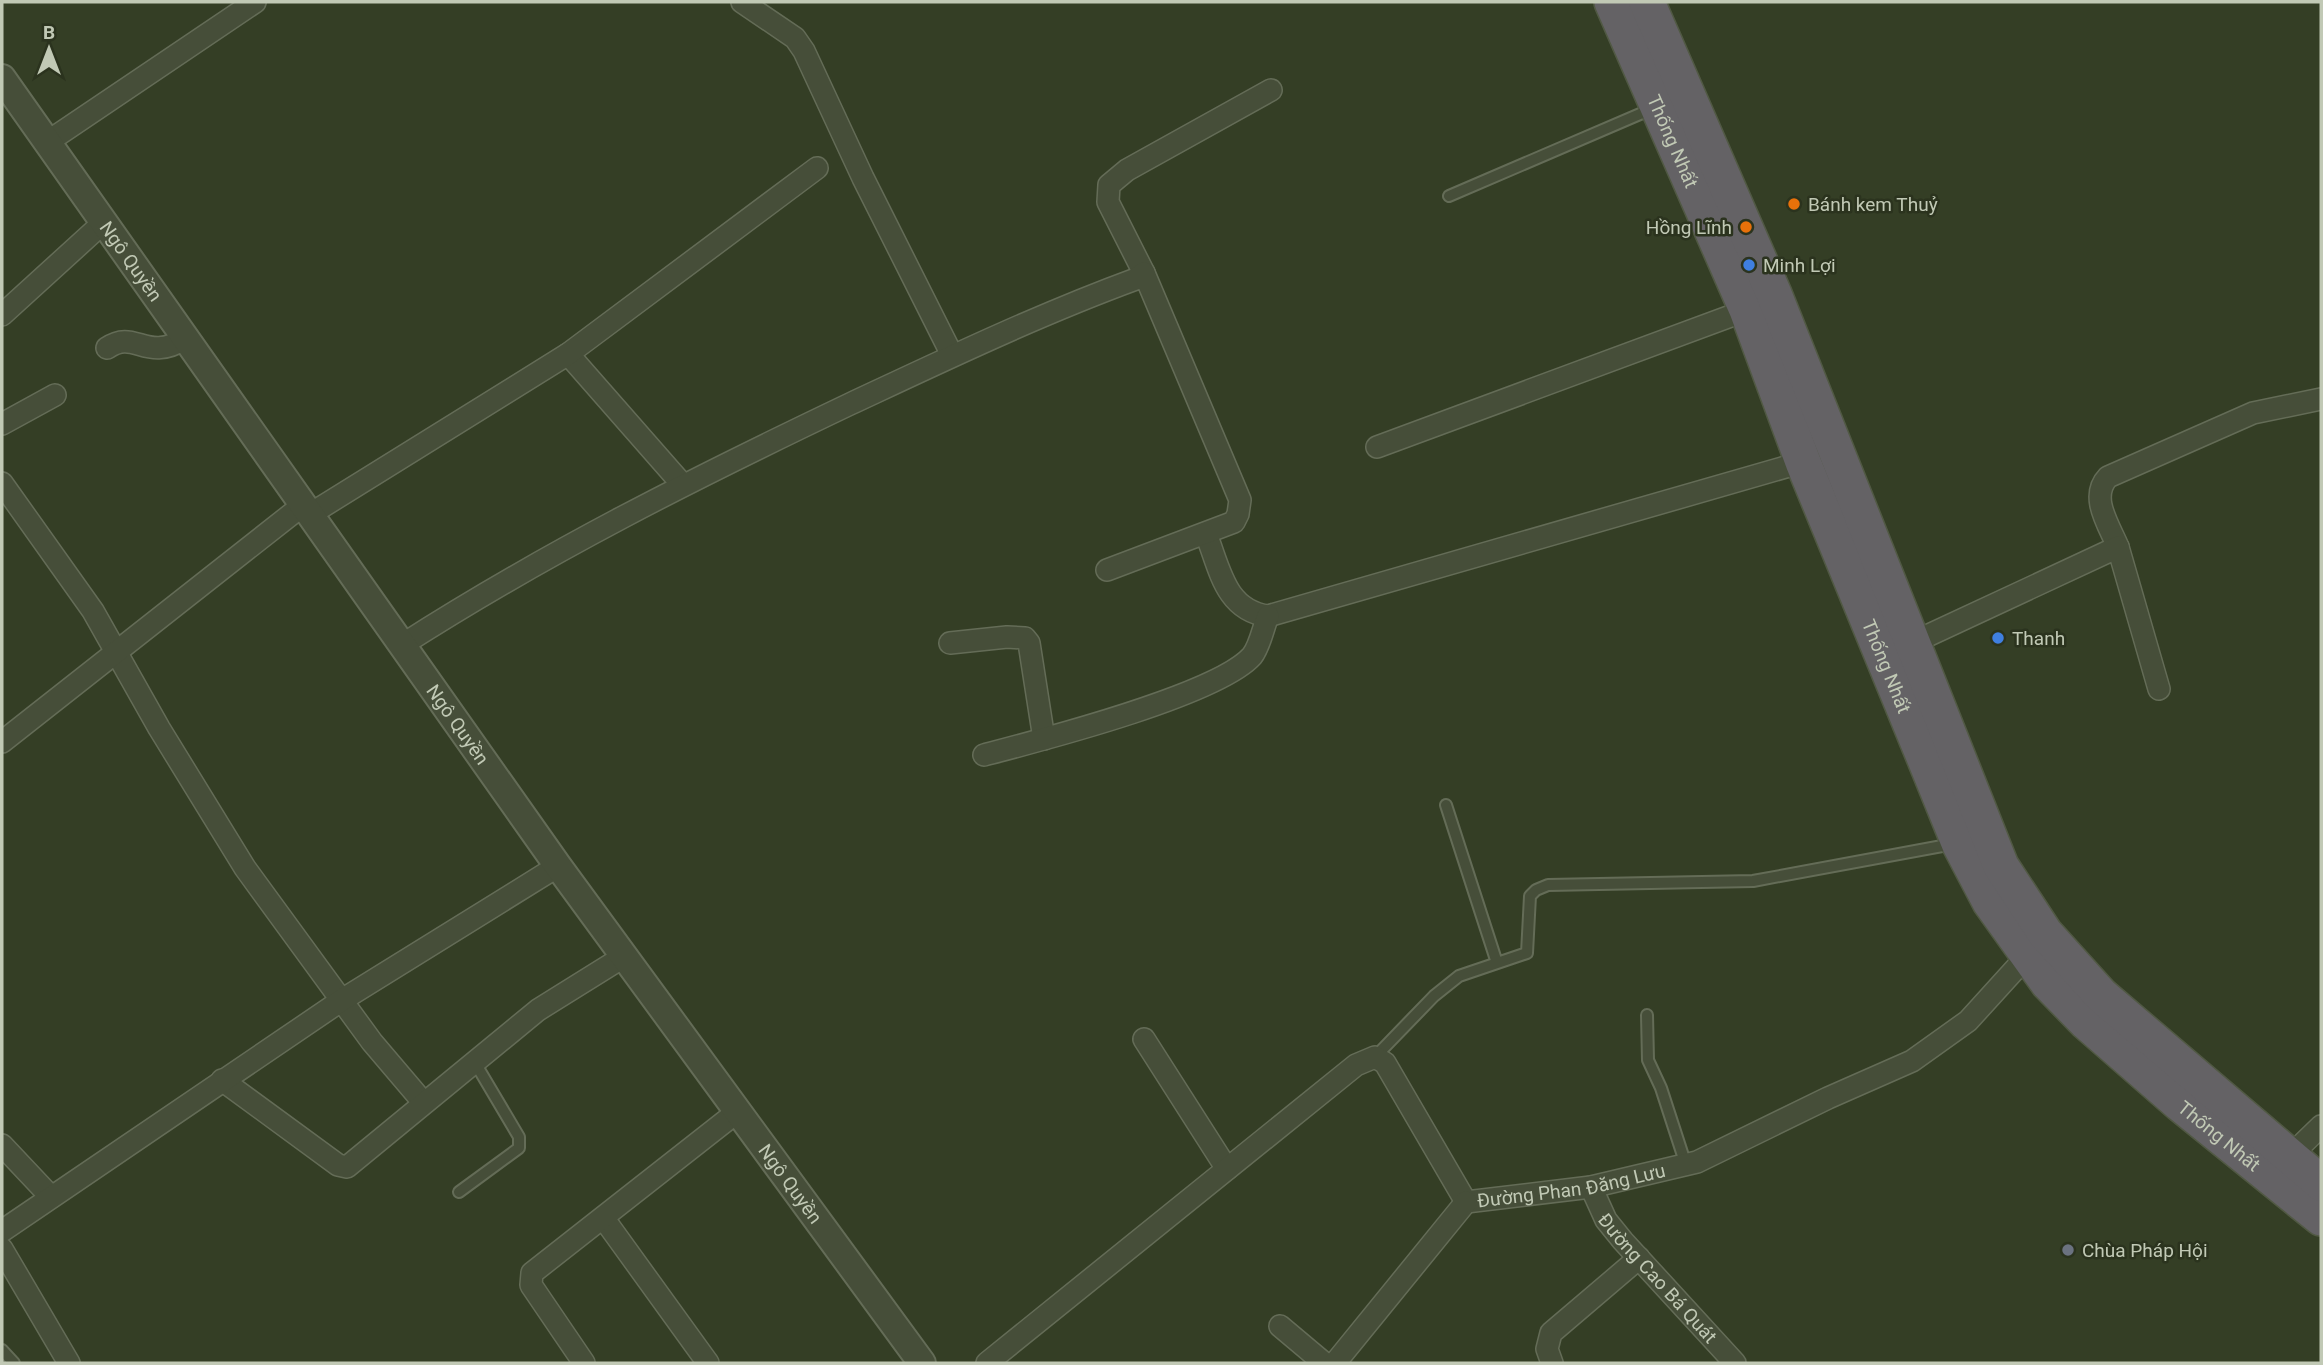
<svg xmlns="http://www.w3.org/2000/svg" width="2323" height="1365" viewBox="0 0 2323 1365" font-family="Roboto,sans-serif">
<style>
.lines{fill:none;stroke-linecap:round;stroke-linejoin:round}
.service-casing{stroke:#646c57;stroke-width:14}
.minor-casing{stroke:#646c57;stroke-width:24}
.tertiary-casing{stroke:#646c57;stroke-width:30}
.trunk-casing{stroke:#515944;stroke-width:38}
.service{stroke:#464e39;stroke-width:10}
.minor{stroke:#464e39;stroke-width:21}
.tertiary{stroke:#464e39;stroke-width:26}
.trunk{stroke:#646265;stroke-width:35}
.food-dot{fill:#e8710a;stroke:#2b331e;stroke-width:2.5}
.shop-dot{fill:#3f7fe0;stroke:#2b331e;stroke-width:2.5}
.worship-dot{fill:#6b7280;stroke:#2b331e;stroke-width:2.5}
.labels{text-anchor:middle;stroke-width:5;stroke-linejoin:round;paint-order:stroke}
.street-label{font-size:19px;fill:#c1c9b5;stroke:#2b331e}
.poi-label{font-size:19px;fill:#c1c9b5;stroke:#2b331e;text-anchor:start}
</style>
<rect width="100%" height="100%" fill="#343e25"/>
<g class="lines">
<defs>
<path id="service" d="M1449,196L1654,108
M1446,805L1497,963
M1647,1015L1648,1060L1661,1088L1686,1165
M1375,1057L1434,996L1459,976L1527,953L1530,896L1536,890L1548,885L1753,881L1953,844
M459,1192L519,1148V1137L474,1061
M2,1350L14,1363"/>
<g id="minor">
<path d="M742,2L795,38L804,51L863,178L952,355"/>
<path d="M46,143L255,2"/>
<path d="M1144,273L1108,202L1109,185L1127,170L1271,90"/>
<path d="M2,315L104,222"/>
<path d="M107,348C136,328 145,364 186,338"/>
<path d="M568,354L682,484"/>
<path d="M2,424L55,395"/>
<path d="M1377,447L1747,310"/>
<path d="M2,483L93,611L159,728L245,868L372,1042L423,1102"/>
<path d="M309,515L568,354L817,168"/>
<path d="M1206,534C1220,569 1225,610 1268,616L1803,462"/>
<path d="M2118,547C2109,525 2089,497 2108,477L2253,413L2321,399"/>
<path d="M950,643L1007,637L1025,638L1029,643L1044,739"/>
<path d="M1912,643L2118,547L2159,689"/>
<path d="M402,645C547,552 695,478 850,404C944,360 1038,315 1136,279L1144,273L1240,500L1238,514L1234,522L1107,570"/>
<path d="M2,742L303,505"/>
<path d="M984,755C1041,740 1217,695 1252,656C1260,646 1263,628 1268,616"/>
<path d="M1144,1039L1227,1169"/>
<path d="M222,1080L338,1165L347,1167L538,1010L623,957"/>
<path d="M2,1145L51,1197"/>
<path d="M2289,1157L2321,1126"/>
<path id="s1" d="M1591,1187L1606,1220L1623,1241L1735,1363"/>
<path d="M604,1219L708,1363"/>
<path d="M2,1231L342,1000L558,866"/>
<path d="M2,1249L69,1363"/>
<path d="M1280,1326L1324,1363"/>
<path d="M584,1363L531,1285L532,1273L737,1112"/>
<path id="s2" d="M987,1363L1356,1065L1375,1057L1385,1063L1466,1202L1591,1187L1697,1162L1828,1098L1912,1061L1968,1021L2027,956"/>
<path d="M1335,1363L1466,1202"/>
<path d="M1552,1363L1547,1349L1551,1333L1639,1258"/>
</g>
<g id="tertiary">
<path id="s3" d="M2,78L558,866L922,1363"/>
</g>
<g id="trunk">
<path id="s4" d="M1612,2L1747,310L1803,462L1931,774L1959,843L1990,902L2048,983L2086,1022L2180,1104L2321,1218"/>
<path d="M1647,2L1774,294L2001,866L2045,933L2101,995L2321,1183"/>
</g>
</defs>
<!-- service casing -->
<use href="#service" class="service-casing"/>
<!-- minor casing -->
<use href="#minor" class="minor-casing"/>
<!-- tertiary casing -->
<use href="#tertiary" class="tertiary-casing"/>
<!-- trunk casing -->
<use href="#trunk" class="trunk-casing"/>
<!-- service -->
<use href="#service" class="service"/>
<!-- minor -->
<use href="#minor" class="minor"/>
<!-- tertiary -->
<use href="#tertiary" class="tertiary"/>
<!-- trunk -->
<use href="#trunk" class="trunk"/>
</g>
<!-- markers -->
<g class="food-dot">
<circle cx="1794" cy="204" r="7"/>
<circle cx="1746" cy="227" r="7"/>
</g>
<g class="shop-dot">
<circle cx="1749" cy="265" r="7"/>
<circle cx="1998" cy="638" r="7"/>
</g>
<circle class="worship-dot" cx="2068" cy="1250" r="7"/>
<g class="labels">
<!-- street labels -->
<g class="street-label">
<text dy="7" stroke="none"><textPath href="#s4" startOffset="152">Thống Nhất</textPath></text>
<text dy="7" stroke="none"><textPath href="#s3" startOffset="224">Ngô Quyền</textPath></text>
<text dy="7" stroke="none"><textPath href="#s4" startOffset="719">Thống Nhất</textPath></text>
<text dy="7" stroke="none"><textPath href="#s3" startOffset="791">Ngô Quyền</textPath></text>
<text dy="7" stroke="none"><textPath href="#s4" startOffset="1306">Thống Nhất</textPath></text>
<text dy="7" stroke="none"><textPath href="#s3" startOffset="1358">Ngô Quyền</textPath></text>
<text dy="7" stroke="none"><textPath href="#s2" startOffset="774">Đường Phan Đăng Lưu</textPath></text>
<text dy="7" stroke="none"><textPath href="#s1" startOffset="114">Đường Cao Bá Quát</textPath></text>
</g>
<!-- poi labels -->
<g class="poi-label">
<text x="1808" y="211">Bánh kem Thuỷ</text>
<text x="1732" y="234" text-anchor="end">Hồng Lĩnh</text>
<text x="1763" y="272">Minh Lợi</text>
<text x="2012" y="645">Thanh</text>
<text x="2082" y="1257">Chùa Pháp Hội</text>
</g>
</g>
<!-- border -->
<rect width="2323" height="1365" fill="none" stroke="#c1c9b5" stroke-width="7"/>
<!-- north arrow -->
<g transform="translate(49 49)" stroke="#2b331e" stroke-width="5" paint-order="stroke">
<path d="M0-5L12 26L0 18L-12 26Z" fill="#c1c9b5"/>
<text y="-10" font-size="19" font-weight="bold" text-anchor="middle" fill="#c1c9b5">B</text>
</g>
</svg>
